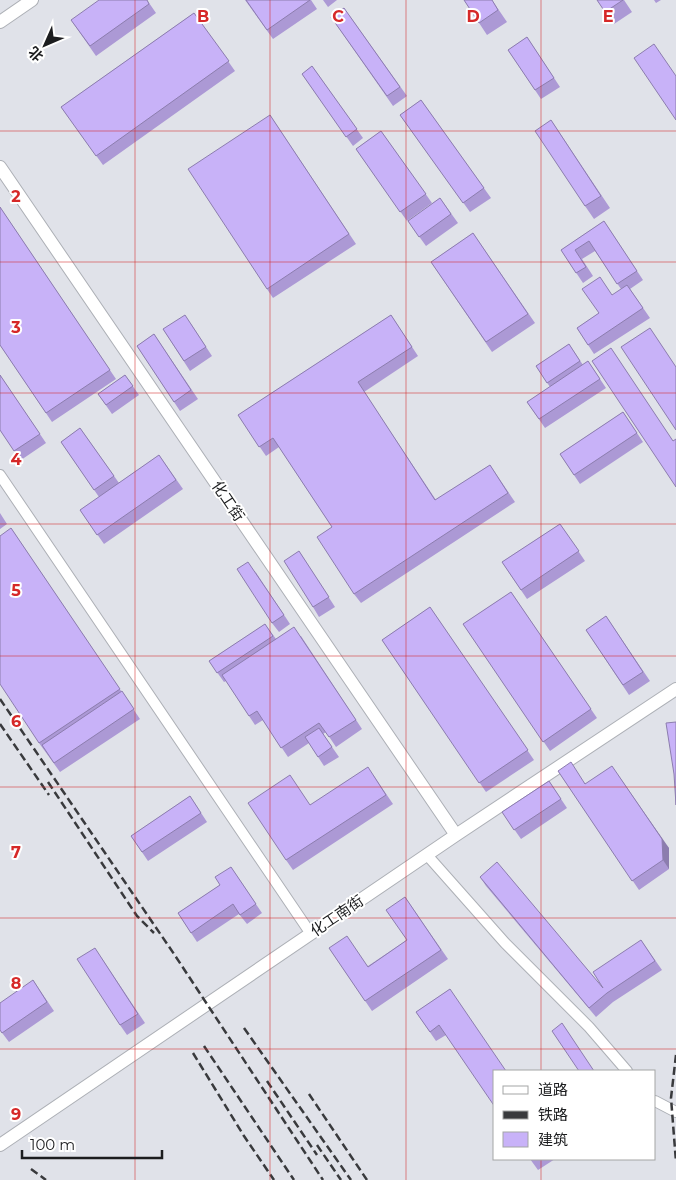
<svg xmlns="http://www.w3.org/2000/svg" width="676" height="1180" viewBox="0 0 676 1180" font-family="Montserrat,'Noto Sans SC',sans-serif">
<style>
.lines{fill:none;stroke-linecap:round;stroke-linejoin:round}
.minor-casing{stroke:#adb0b6;stroke-width:12}
.tertiary-casing{stroke:#adb0b6;stroke-width:14}
.minor{stroke:#fff;stroke-width:10}
.tertiary{stroke:#fff;stroke-width:12}
.rail{stroke:#393a3d;stroke-width:2.5;stroke-dasharray:8 4;stroke-linecap:butt}
.wall{fill:#ac99d5}
.shaded-wall{fill:#8c7dae}
.building{fill:#c8b2f8;stroke:#8c7dae}
.grid{fill:none;stroke:#d62828;stroke-width:1;stroke-opacity:0.55}
.labels{text-anchor:middle;stroke-width:4;stroke-linejoin:round;paint-order:stroke}
.street-label{font-size:15px;fill:#1c1d1f;stroke:#fff}
.grid-label{font-size:16px;text-anchor:middle;font-weight:bold;fill:#d62828;stroke:#fff;stroke-width:4;stroke-linejoin:round;paint-order:stroke}
</style>
<rect width="100%" height="100%" fill="#e0e2e9"/>
<g class="lines">
<defs>
<path id="minor" d="M0,475L311,934
M427,855L505,943L589,1027L627,1071
M655,1101L676,1112"/>
<path id="tertiary" d="M0,22L32,0
M0,167L456,835
M0,1145L456,835L676,689"/>
</defs>
<!-- minor casing -->
<use href="#minor" class="minor-casing"/>
<!-- tertiary casing -->
<use href="#tertiary" class="tertiary-casing"/>
<!-- minor -->
<use href="#minor" class="minor"/>
<!-- tertiary -->
<use href="#tertiary" class="tertiary"/>
<!-- rail -->
<path class="rail" d="M0,699L174,954L323,1180
M0,724L49,795
M48,782L137,916L154,933
M244,1028L351,1180
M204,1046L294,1180
M193,1053L244,1136L274,1180
M676,1055L671,1098L676,1162
M267,1081L317,1155
M309,1094L367,1180
M317,1145L341,1180
M31,1169L46,1180"/>
</g>
<!-- wall -->
<path class="wall" d="M147,0L156,13L96,56L71,20Z
M245,0H311L317,9L273,39Z
M323,0H337L328,7Z
M464,0H492L507,22L487,35Z
M597,0H624L632,12L614,24Z
M654,0H661L656,3Z
M344,8L407,96L393,106L331,17Z
M194,13L235,71L103,165L61,107Z
M527,37L560,87L541,99L508,50Z
M312,66L363,138L353,146L302,74Z
M421,100L491,198L470,212L400,115Z
M270,115L356,244L273,298L267,289Z
M551,120L610,208L594,219L585,206Z
M381,131L432,203L407,221L356,149Z
M440,198L458,223L426,246L408,221Z
M0,207L116,379L52,422L0,345Z
M604,221L643,280L630,289L650,318L594,354L577,328L599,313L621,289L595,251L582,259L593,276L583,283L561,250Z
M473,233L535,323L492,352L431,262Z
M391,315L418,356L364,392L436,500L490,465L515,502L361,603L354,594L332,527L279,447L266,456L238,415Z
M191,324L212,356L190,371L163,329Z
M154,334L198,399L180,411L137,346Z
M569,344L583,365L588,361L606,388L545,428L527,402L550,387L536,366Z
M0,375L46,443L21,460L0,430Z
M125,375L139,395L112,414L98,394Z
M623,412L643,442L580,484L560,454Z
M80,428L119,483L159,455L183,489L104,544L80,510L99,497L61,442Z
M0,513L7,524L0,529Z
M560,524L585,561L527,599L502,562Z
M11,528L140,719L60,772L39,743Z
M299,551L335,607L319,617L313,607Z
M255,571L290,624L279,632L272,623Z
M511,592L597,718L550,751L463,624Z
M430,607L534,760L486,792L382,640Z
M606,616L650,681L629,695L586,630Z
M265,624L276,639L301,636L362,729L336,747L326,732L323,734L339,757L324,766L309,743L288,757L263,720L255,725L226,681L224,682L209,661Z
M558,771L585,783L669,848V869L639,890Z
M374,776L393,804L293,870L286,860L310,805Z
M549,781L567,808L521,839L502,812Z
M190,796L207,822L148,861L131,836Z
M231,867L262,913L247,924L239,914L197,942L178,913L220,885Z
M480,877L603,988L641,940L662,970L613,1002L596,1017L486,886Z
M405,897L448,959L372,1011L329,948L368,966L407,940Z
M101,957L145,1023L127,1035L120,1025Z
M33,980L54,1011L9,1042L0,1030Z
M450,989L446,1035L436,1041L416,1012Z
M530,1159H555L538,1170Z"/>
<!-- shaded-wall -->
<path class="shaded-wall" d="M618,775L669,848V869L663,860Z"/>
<!-- building -->
<path class="building" d="M99,0H147L149,4L90,46L71,20Z
M246,0H310L267,30Z
M464,0H492L498,10L479,23Z
M597,0H623L605,12Z
M344,8L400,87L387,96L331,17Z
M194,13L229,61L96,156L61,107Z
M527,37L554,78L535,90L508,50Z
M654,44L676,76V120L634,58Z
M312,66L357,129L346,137L302,74Z
M421,100L484,188L463,203L400,115Z
M270,115L349,234L267,289L188,169Z
M551,120L601,196L585,206L535,131Z
M381,131L426,194L400,212L356,149Z
M440,198L451,214L419,237L408,221Z
M0,207L110,370L46,413L0,345Z
M604,221L637,271L617,284L589,241L575,250L586,267L576,273L561,250Z
M473,233L528,314L486,342L431,262Z
M600,277L612,295L627,285L643,308L588,345L577,328L599,313L582,289Z
M185,315L206,347L184,361L163,329Z
M391,315L412,347L358,382L435,500L490,465L508,493L354,594L317,537L332,527L273,438L259,447L238,415Z
M650,328L676,367V430L621,347Z
M154,334L191,390L174,402L137,346Z
M569,344L580,361L547,383L536,366Z
M611,348L673,441L676,439V487L592,361Z
M588,361L600,379L539,419L527,402Z
M0,375L40,434L14,451L0,430Z
M125,375L133,386L106,405L98,394Z
M623,412L637,433L574,475L560,454Z
M80,428L114,476L94,490L61,442Z
M159,455L176,480L97,535L80,510Z
M560,524L579,551L521,590L502,562Z
M11,528L120,689L39,743L0,684V536Z
M299,551L329,597L313,607L284,561Z
M248,562L284,615L272,623L237,569Z
M511,592L591,709L543,742L463,624Z
M430,607L528,750L479,783L382,640Z
M606,616L643,672L623,685L586,630Z
M265,624L273,636L217,673L209,661Z
M294,627L356,720L329,737L319,723L281,748L257,711L249,716L222,675Z
M122,691L134,709L54,763L42,745Z
M676,722V805L674,774L666,723Z
M319,728L332,747L318,757L305,737Z
M571,762L585,784L612,766L662,839L663,860L632,881L558,771Z
M368,767L386,795L286,860L248,803L290,775L310,805Z
M549,781L561,799L514,830L502,812Z
M190,796L201,813L142,852L131,836Z
M497,862L603,988L593,972L641,940L655,961L607,993L589,1008L480,877Z
M231,867L256,904L240,915L233,904L191,933L178,913L220,885L215,877Z
M405,897L441,950L365,1001L329,948L347,936L368,967L407,940L386,910Z
M95,948L138,1014L120,1025L77,959Z
M33,980L47,1002L2,1033L0,1030V1003Z
M450,989L506,1071H495V1107L439,1025L430,1032L416,1012Z
M562,1023L594,1071H579L552,1031Z"/>
<!-- grid -->
<path class="grid" d="M135,0V1180M270,0V1180M406,0V1180M541,0V1071M0,131H676M0,262H676M0,393H676M0,524H676M0,656H676M0,787H676M0,918H676M0,1049H676M541,1159V1180"/>
<g class="labels">
<!-- street labels -->
<g class="street-label">
<text transform="translate(228 501) rotate(56)" y="5">化工街</text>
<text transform="translate(337 916) rotate(-34)" y="5">化工南街</text>
</g>
</g>
<g class="grid-label">
<text x="203" y="22">B</text>
<text x="338" y="22">C</text>
<text x="473" y="22">D</text>
<text x="608" y="22">E</text>
<text x="16" y="202">2</text>
<text x="16" y="333">3</text>
<text x="16" y="465">4</text>
<text x="16" y="596">5</text>
<text x="16" y="727">6</text>
<text x="16" y="858">7</text>
<text x="16" y="989">8</text>
<text x="16" y="1120">9</text>
</g>
<!-- legend -->
<rect x="493" y="1070" width="162" height="90" fill="#ffffff" stroke="#a4a5a5"/>
<rect x="503" y="1086" width="25" height="8" fill="#ffffff" stroke="#a4a5a5"/>
<text x="538" y="1095" font-size="15" fill="#1c1d1f">道路</text>
<rect x="503" y="1111" width="25" height="8" fill="#393a3d" stroke="#a4a5a5"/>
<text x="538" y="1120" font-size="15" fill="#1c1d1f">铁路</text>
<rect x="503" y="1132" width="25" height="15" fill="#c8b2f8" stroke="#a4a5a5"/>
<text x="538" y="1145" font-size="15" fill="#1c1d1f">建筑</text>
<!-- north arrow -->
<g transform="translate(45 45) rotate(225)" stroke="#ffffff" stroke-width="4" paint-order="stroke">
<path d="M0-4L9 19L0 12L-9 19Z" fill="#1c1d1f"/>
<text y="-8" font-size="14" font-weight="bold" text-anchor="middle" fill="#1c1d1f">北</text>
</g>
<!-- scale -->
<path d="M22 1150v8h140v-8" fill="none" stroke="#1c1d1f" stroke-width="2.5"/>
<text x="30" y="1150" font-size="15" fill="#1c1d1f" stroke="#ffffff" stroke-width="4" paint-order="stroke">100 m</text>
</svg>
